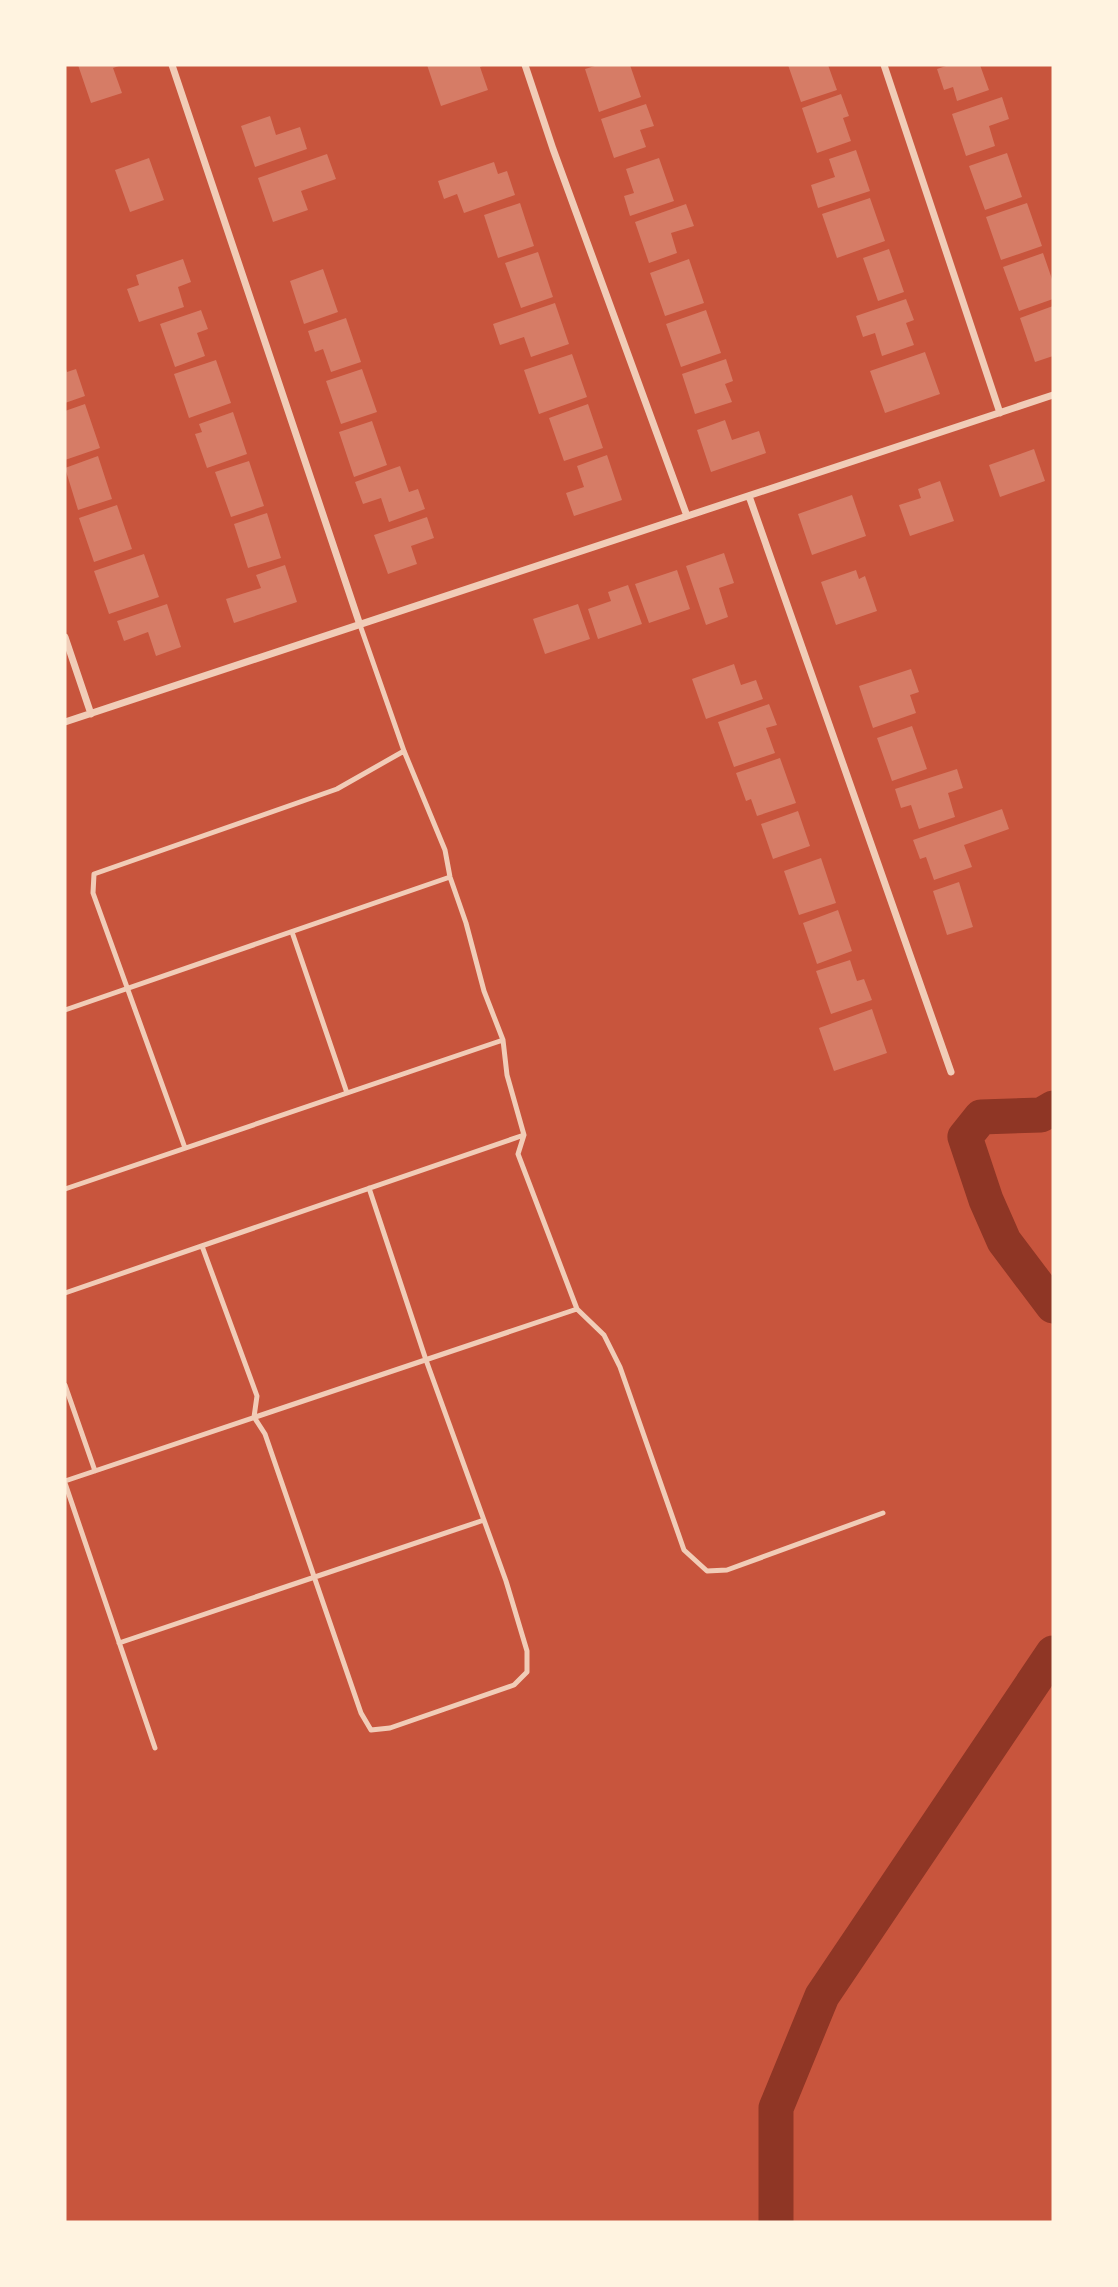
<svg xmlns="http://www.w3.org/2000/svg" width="1118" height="2287" viewBox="0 0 1118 2287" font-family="'Libre Baskerville',serif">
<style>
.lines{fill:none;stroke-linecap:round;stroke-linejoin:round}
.river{stroke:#8f3625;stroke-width:35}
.building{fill:#d67c66}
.service{stroke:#f1ccb7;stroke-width:5}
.minor{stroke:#f1ccb7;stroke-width:7}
</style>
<rect width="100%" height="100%" fill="#c8553d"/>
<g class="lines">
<!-- river -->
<path class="river" d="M1053,1108L1041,1115L981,1117L965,1137L986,1200L1004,1241L1053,1306
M776,2222V2108L822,1996L1053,1653"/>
</g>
<!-- building -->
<path class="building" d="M78,65H122L113,68L122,93L91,103Z
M427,65H485L480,67L488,90L441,106Z
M598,65H630L641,97L599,112L585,69Z
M788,65H828L837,90L801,102Z
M949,65H980L989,90L957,101L953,87L944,90L937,69Z
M841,94L849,116L843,118L851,141L817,153L802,108Z
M1002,97L1009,119L989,126L995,146L966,156L952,114Z
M646,104L654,126L640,130L646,147L614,158L601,119Z
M270,116L276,135L300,127L307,149L255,167L241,126Z
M856,150L870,191L818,208L811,185L835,177L829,159Z
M1007,153L1022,197L985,210L969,166Z
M327,154L336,179L301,191L308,210L273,222L258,178Z
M149,158L164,200L130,212L115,170Z
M659,158L674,201L630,216L624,196L634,193L626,169Z
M494,162L498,174L507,171L515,195L464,213L457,194L444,199L438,181Z
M870,198L885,241L837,258L822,214Z
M520,203L534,246L498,258L484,215Z
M1027,203L1042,246L1001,260L986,217Z
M686,204L694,226L671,233L677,253L649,263L635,222Z
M889,249L904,292L878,301L863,258Z
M538,252L553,297L521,308L505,263Z
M1043,253L1053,282V299L1019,311L1003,267Z
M183,259L191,282L178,287L184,307L139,322L127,289L139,285L136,275Z
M689,259L704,303L665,316L650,273Z
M323,269L338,312L304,324L290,281Z
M906,299L914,320L906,323L914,345L882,356L875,333L863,337L856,316Z
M555,303L569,344L531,357L524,337L500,345L493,324Z
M1053,306V356L1035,362L1020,318Z
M201,310L208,329L197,333L205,356L175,367L160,324Z
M706,310L721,353L681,367L666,324Z
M346,318L361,362L331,372L323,349L315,352L308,331Z
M925,352L940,394L885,413L870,371Z
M572,354L587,397L539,414L524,370Z
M726,359L733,381L725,384L732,402L695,414L682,374Z
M216,360L231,403L189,418L174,374Z
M65,366L67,372L76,369L85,396L65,403Z
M362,369L377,412L341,424L326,381Z
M85,404L100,448L65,460V411Z
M588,404L603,448L564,461L549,418Z
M233,412L247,454L207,468L195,434L202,432L199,424Z
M725,420L732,440L759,431L766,453L711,472L697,430Z
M372,421L387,465L354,477L339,432Z
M1034,449L1045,481L1000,497L989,465Z
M607,455L622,500L574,516L566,493L584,487L577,466Z
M98,456L112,499L78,510L65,468Z
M249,461L264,506L231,517L215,472Z
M400,466L409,492L418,489L425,509L389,522L381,498L363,504L355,482Z
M940,481L954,521L910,536L899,505L921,498L918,489Z
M852,495L866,536L812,555L798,514Z
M117,505L132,549L94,562L79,518Z
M267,513L281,558L248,568L234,524Z
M427,517L434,538L411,546L417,564L388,574L374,535Z
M724,553L734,583L719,588L728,617L706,625L686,566Z
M144,554L159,597L109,614L94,571Z
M285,565L297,602L234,623L226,599L261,588L256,575Z
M677,570L690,609L649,623L635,584Z
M856,570L859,579L865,576L877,611L836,625L821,582Z
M628,585L642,624L598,639L588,609L611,601L608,592Z
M167,604L181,647L156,656L148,632L124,641L117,621Z
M578,604L590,639L545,654L533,619Z
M734,664L741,685L756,680L763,699L706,719L692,679Z
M911,669L919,692L910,695L916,713L873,728L859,686Z
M769,704L777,725L766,728L775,753L734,767L718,722Z
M912,726L927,769L892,781L877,738Z
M780,758L796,803L757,816L751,799L746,801L736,773Z
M957,769L963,788L948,793L955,817L919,829L911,805L901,808L895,789Z
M1002,809L1009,829L964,845L972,867L934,880L926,857L920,859L913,840Z
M798,811L810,846L773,859L761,824Z
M821,858L836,903L799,915L784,871Z
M959,882L973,927L947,935L933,891Z
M838,910L852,951L817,964L803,923Z
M850,960L857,981L864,979L872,1000L831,1014L816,971Z
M872,1009L887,1053L834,1071L819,1028Z"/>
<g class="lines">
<!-- service -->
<path class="service" d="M360,625L404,751L445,850L450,877L466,923L484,991L503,1040L507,1075L524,1135L518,1154L577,1309L604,1335L620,1367L684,1550L707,1571L727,1570L883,1513
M292,932L347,1093
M65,1010L450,877
M185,1148L93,893L94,874L337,789L404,751
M65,1189L503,1040
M202,1246L257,1396L254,1417L265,1434L361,1713L371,1730L390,1728L514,1685L527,1672V1651L506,1581L426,1360L369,1188
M65,1293L524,1135
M65,1385L95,1471
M65,1481L577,1309
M65,1483L155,1748
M119,1643L484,1520"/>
<!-- minor -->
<path class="minor" d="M172,65L360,625
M525,65L553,149L687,516
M884,65L1000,413
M749,496L951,1072
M65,637L91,714
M65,722L1053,395"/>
</g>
<!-- border -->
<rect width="1118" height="2287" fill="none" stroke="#fff3e0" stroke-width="133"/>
</svg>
